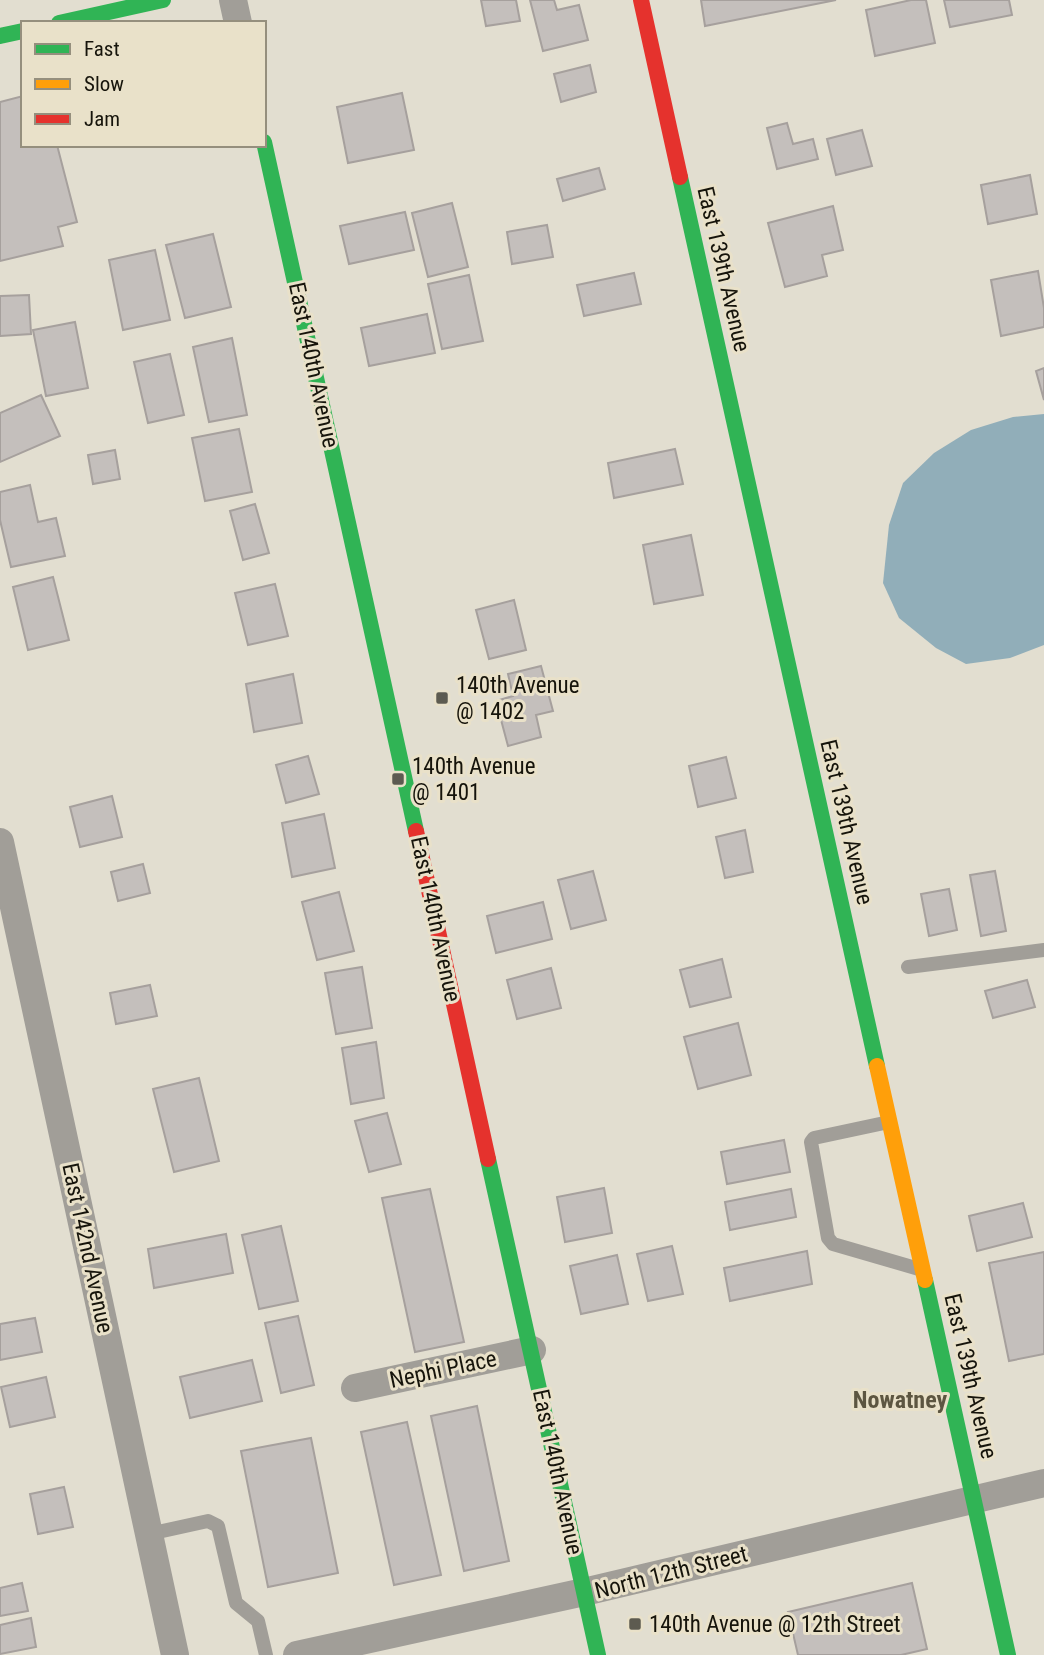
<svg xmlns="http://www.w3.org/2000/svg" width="1044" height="1655" viewBox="0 0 1044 1655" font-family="'Roboto Condensed',sans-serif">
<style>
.water{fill:#91aeb9}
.building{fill:#c4bfbc;stroke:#a6a09d;stroke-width:2}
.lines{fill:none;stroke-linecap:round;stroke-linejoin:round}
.lane{stroke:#a19e98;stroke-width:14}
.street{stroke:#a19e98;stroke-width:28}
.fast{stroke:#30b455;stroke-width:16}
.slow{stroke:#ff9f0a;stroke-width:16}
.jam{stroke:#e5322d;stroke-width:16}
.poi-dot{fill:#5d5b50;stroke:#e9e1c9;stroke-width:2.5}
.labels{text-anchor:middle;stroke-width:6;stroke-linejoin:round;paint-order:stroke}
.street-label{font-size:23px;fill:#16140b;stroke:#e9e1c9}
.poi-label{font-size:23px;fill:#16140b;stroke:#e9e1c9;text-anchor:start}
.neighbourhood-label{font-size:24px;font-weight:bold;fill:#5d5641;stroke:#e9e1c9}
</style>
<rect width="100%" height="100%" fill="#e2ded0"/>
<!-- water -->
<path class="water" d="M1044,414V645L1010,658L966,664L936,648L899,618L883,583L889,525L903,483L934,453L971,430L1013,417Z"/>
<!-- building -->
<path class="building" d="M481,0H516L520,21L486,26Z
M530,0H554L557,10L579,5L588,40L543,51Z
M701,0H836L705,26Z
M911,0H926L935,43L875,56L866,10Z
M944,0H1009L1012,15L950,27Z
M590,65L596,92L561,102L554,74Z
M402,93L414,150L348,163L337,107Z
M23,96V145H57L77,222L58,227L63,246L0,261V102Z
M787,123L793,144L813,139L818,159L777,169L767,128Z
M862,130L872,166L836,175L827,139Z
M599,168L605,189L563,201L557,179Z
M1030,175L1037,214L988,224L981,185Z
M452,203L468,267L428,277L412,213Z
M833,206L843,250L822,255L827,276L785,287L768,223Z
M405,212L414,250L349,264L340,226Z
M547,225L553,257L512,264L507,232Z
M213,234L231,307L185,318L166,245Z
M155,250L170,320L123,330L109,260Z
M1038,271L1044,308V327L1001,336L991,280Z
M634,273L641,304L584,316L577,285Z
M469,275L483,341L442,349L428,284Z
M29,295L31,334L0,336V296Z
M427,314L435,353L369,366L361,328Z
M75,322L88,388L46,396L33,330Z
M232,338L247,415L209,422L193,347Z
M170,354L184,415L148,423L134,362Z
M1044,368V400L1036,371Z
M41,395L60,436L0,462V413Z
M239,429L252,492L205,501L192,438Z
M675,449L683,484L614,498L608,463Z
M115,450L120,479L93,484L88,455Z
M30,485L38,522L56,518L65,556L11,567L0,520V492Z
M255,504L269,553L243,560L230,511Z
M691,535L703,595L654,604L643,545Z
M53,577L69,640L28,650L13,587Z
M275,584L288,636L248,645L235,593Z
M514,600L526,650L489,659L476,610Z
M541,666L553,711L536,715L541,737L508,746L496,701L513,696L508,674Z
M293,674L302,723L254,732L246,684Z
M308,756L319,794L286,803L276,765Z
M726,757L736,798L698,807L689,766Z
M112,796L122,837L80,847L70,807Z
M324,814L335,868L292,877L282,823Z
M745,830L753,872L725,878L716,837Z
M143,864L150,893L118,901L111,872Z
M593,871L606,920L571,929L558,880Z
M995,871L1006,931L981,936L970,875Z
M949,889L957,930L929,936L921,894Z
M339,892L354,951L317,960L302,902Z
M543,902L552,939L496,953L487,916Z
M722,959L731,997L690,1007L680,970Z
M362,967L372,1028L336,1034L325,973Z
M551,968L561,1008L517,1019L507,980Z
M1027,980L1035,1007L993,1018L985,991Z
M150,985L157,1016L116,1024L110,993Z
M738,1023L751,1075L698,1089L684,1037Z
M376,1042L384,1098L351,1104L342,1048Z
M199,1078L219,1161L174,1172L153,1089Z
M387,1113L401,1164L369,1172L355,1121Z
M784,1140L790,1172L727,1184L721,1152Z
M604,1188L612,1233L565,1242L557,1197Z
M430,1189L464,1342L415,1352L382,1198Z
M791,1189L796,1217L730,1230L725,1202Z
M1023,1203L1032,1237L977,1251L969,1216Z
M281,1226L298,1301L259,1309L242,1235Z
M226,1234L233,1273L154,1288L148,1249Z
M672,1246L683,1294L648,1301L637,1254Z
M807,1251L812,1284L730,1301L724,1268Z
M1044,1252V1354L1009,1361L989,1263Z
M617,1255L628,1304L581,1314L570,1266Z
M298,1316L314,1385L281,1393L265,1323Z
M35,1318L42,1352L0,1360V1324Z
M252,1360L262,1401L190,1418L180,1377Z
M46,1377L55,1417L10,1427L1,1387Z
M477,1406L509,1561L464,1571L431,1416Z
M407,1422L441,1575L394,1585L361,1432Z
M311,1438L338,1573L268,1587L241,1451Z
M64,1487L73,1527L38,1534L30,1494Z
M22,1583L28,1611L0,1616V1588Z
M912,1583L927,1649L901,1655H798L788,1612Z
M31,1618L36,1647L0,1654V1625Z"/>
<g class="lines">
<!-- lane -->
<path class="lane" d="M908,967L1044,950
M889,1122L814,1138L811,1142L828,1238L833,1244L919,1269
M149,1534L208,1521L218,1526L236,1603L258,1621L266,1655"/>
<!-- street -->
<path class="street" d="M233,0L238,23
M0,842L175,1655
M355,1388L532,1350
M297,1655L584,1592L1044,1483"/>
<!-- fast -->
<path class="fast" d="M59,23L163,0
M0,36L23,31
M264,142L416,831
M680,177L877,1066
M488,1159L598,1655
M925,1280L1008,1655"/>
<!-- slow -->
<path class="slow" d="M877,1066L925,1280"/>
<!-- jam -->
<path class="jam" d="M641,0L680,177
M416,831L488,1159"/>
</g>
<!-- markers -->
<g class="poi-dot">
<rect x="435" y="691" width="14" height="14" rx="3.5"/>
<rect x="391" y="772" width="14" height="14" rx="3.5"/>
<rect x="628" y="1617" width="14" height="14" rx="3.5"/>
</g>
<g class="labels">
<!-- street labels -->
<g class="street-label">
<text transform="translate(724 269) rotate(77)" y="8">East 139th Avenue</text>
<text transform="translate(314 365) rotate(78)" y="8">East 140th Avenue</text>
<text transform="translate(847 822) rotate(77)" y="8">East 139th Avenue</text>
<text transform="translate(436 919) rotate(78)" y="8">East 140th Avenue</text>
<text transform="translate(88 1248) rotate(78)" y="8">East 142nd Avenue</text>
<text transform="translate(443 1369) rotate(-12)" y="8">Nephi Place</text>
<text transform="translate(971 1376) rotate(77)" y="8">East 139th Avenue</text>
<text transform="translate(558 1472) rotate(78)" y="8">East 140th Avenue</text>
<text transform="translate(671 1572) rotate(-14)" y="8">North 12th Street</text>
</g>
<!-- poi labels -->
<g class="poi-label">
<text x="456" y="693">140th Avenue<tspan x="456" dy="26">@ 1402</tspan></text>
<text x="412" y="774">140th Avenue<tspan x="412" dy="26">@ 1401</tspan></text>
<text x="649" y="1632">140th Avenue @ 12th Street</text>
</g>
<!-- neighbourhood labels -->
<g class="neighbourhood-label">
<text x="900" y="1408">Nowatney</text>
</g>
</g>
<!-- legend -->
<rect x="21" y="21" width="245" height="126" fill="#e9e1c9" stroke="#958f7d" stroke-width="2"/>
<rect x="35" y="44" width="35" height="10" fill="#30b455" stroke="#958f7d" stroke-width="2"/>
<text x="84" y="56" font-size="21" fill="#16140b">Fast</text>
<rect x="35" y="79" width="35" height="10" fill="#ff9f0a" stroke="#958f7d" stroke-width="2"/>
<text x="84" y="91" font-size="21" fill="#16140b">Slow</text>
<rect x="35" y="114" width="35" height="10" fill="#e5322d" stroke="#958f7d" stroke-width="2"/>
<text x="84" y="126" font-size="21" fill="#16140b">Jam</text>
</svg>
